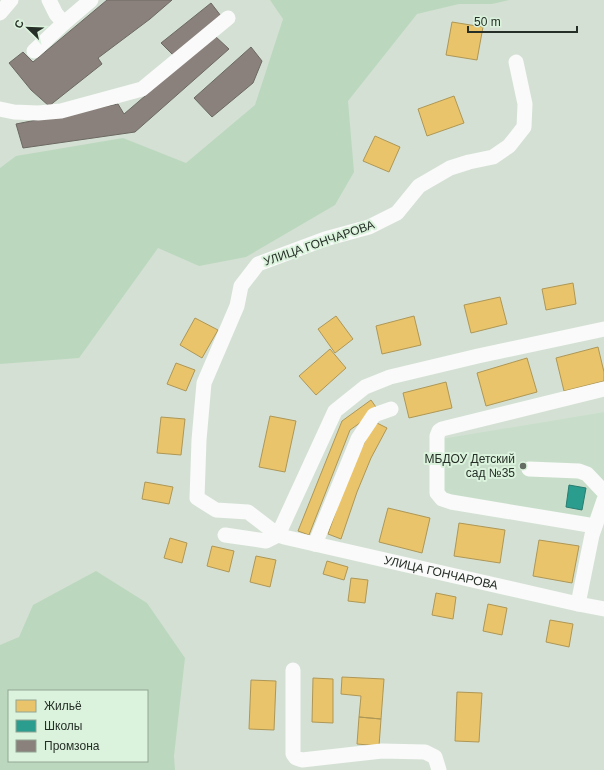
<svg xmlns="http://www.w3.org/2000/svg" width="604" height="770" viewBox="0 0 604 770" font-family="Helvetica,sans-serif">
<style>
.built{fill:#c8deca}
.green{fill:#bbd8be;fill-rule:evenodd}
.homes{fill:#e9c46a;stroke:#ae9756}
.schools{fill:#2a9d8f;stroke:#297c70}
.industry{fill:#8a817c;stroke:#6c6862}
.lines{fill:none;stroke-linecap:round;stroke-linejoin:round}
.minor{stroke:#f9faf9;stroke-width:15}
.poi-dot{fill:#636d64;stroke:#dbf3dd;stroke-width:1.5}
.labels{text-anchor:middle;stroke-width:4;stroke-linejoin:round;paint-order:stroke}
.street-label{font-size:12px;fill:#262f27;stroke:#dbf3dd}
.poi-label{font-size:12px;fill:#262f27;stroke:#dbf3dd;text-anchor:end}
</style>
<rect width="100%" height="100%" fill="#d4e0d4"/>
<!-- built -->
<path class="built" d="M604,412V492L594,519L443,496L441,439Z"/>
<!-- green -->
<path class="green" d="M270,0H509L492,4H459L417,14L348,101L354,172L335,205L246,257L199,266L158,248L79,358L0,364V168L16,156L123,138L186,163L255,105L283,19Z
M96,571L147,603L185,658L174,756L175,770H0V645L19,637L33,605ZM9,691H147V761H9Z"/>
<!-- homes -->
<path class="homes" d="M452,22L483,27L477,60L446,55Z
M454,96L464,123L427,136L418,109Z
M375,136L400,147L389,172L363,161Z
M573,283L576,304L546,310L542,289Z
M500,297L507,324L471,333L464,305Z
M336,316L353,339L335,353L318,329Z
M414,316L421,345L382,354L376,326Z
M195,318L218,330L202,358L180,345Z
M598,347L604,372V381L564,391L556,358Z
M330,349L346,368L316,395L299,376Z
M527,358L537,392L486,406L477,373Z
M176,363L195,370L186,391L167,384Z
M446,382L452,408L409,418L403,393Z
M371,400L378,410L350,430L309,535L298,531L342,421Z
M270,416L296,421L285,472L259,467Z
M161,417L185,419L181,455L157,453Z
M375,422L387,428L371,458L357,492L341,539L328,534L343,491L359,453Z
M145,482L173,487L169,504L142,499Z
M388,508L430,518L422,553L379,542Z
M459,523L505,530L500,563L454,556Z
M170,538L187,543L182,563L164,558Z
M539,540L579,546L572,583L533,576Z
M212,546L234,551L229,572L207,566Z
M256,556L276,560L270,587L250,582Z
M327,561L348,567L344,580L323,574Z
M351,578L368,580L365,603L348,601Z
M436,593L456,597L453,619L432,615Z
M488,604L507,608L502,635L483,631Z
M550,620L573,624L569,647L546,642Z
M342,677L384,679L381,719L359,717L361,696L341,694Z
M313,678L333,679V723L312,722Z
M251,680L276,681L274,730L249,729Z
M457,692L482,693L479,742L455,741Z
M359,717L381,719L379,746L357,744Z"/>
<!-- schools -->
<path class="schools" d="M569,485L586,488L582,510L566,507Z"/>
<!-- industry -->
<path class="industry" d="M107,0H172L150,19L98,58L102,64L49,106L31,90L9,63L23,52L33,62Z
M211,3L221,16L175,57L161,43Z
M215,36L229,49L135,132L23,148L16,124L118,104L124,114Z
M251,47L262,61L253,83L212,117L194,98Z"/>
<g class="lines">
<!-- minor -->
<g class="minor">
<path d="M49,0L56,14L64,23L91,0"/>
<path d="M0,13L11,0"/>
<path d="M34,51L64,23"/>
<path id="s1" d="M516,62L525,104L524,127L509,146L493,157L469,162L450,168L419,186L397,213L369,227L325,239L258,264L241,286L237,306L204,383L199,440L197,498L216,510L248,512L278,535L284,537L578,604L604,609"/>
<path d="M0,109L14,112L38,113L61,111L142,89L228,18"/>
<path d="M529,469L579,471L587,474L604,492"/>
<path d="M595,526L451,502L442,499L437,493V436L439,431L442,429L604,389"/>
<path d="M225,535L266,541L278,535L335,411L365,387L390,377L478,356L604,329"/>
<path d="M315,544L358,439L374,415L391,409"/>
<path d="M578,604L592,535L604,500"/>
<path d="M293,670V754L296,758L302,760L382,751L425,752L435,757L439,770"/>
</g>
</g>
<!-- markers -->
<circle class="poi-dot" cx="523" cy="466" r="4"/>
<g class="labels">
<!-- street labels -->
<g class="street-label">
<text transform="translate(319 243) rotate(-19)" y="4">УЛИЦА ГОНЧАРОВА</text>
<text dy="4" stroke="none"><textPath href="#s1" startOffset="880">УЛИЦА ГОНЧАРОВА</textPath></text>
</g>
<!-- poi labels -->
<g class="poi-label">
<text x="515" y="463">МБДОУ Детский<tspan x="515" dy="14">сад №35</tspan></text>
</g>
</g>
<!-- legend -->
<rect x="8" y="690" width="140" height="72" fill="#dbf3dd" stroke="#93a594"/>
<rect x="16" y="700" width="20" height="12" fill="#e9c46a" stroke="#93a594"/>
<text x="44" y="710" font-size="12" fill="#262f27">Жильё</text>
<rect x="16" y="720" width="20" height="12" fill="#2a9d8f" stroke="#93a594"/>
<text x="44" y="730" font-size="12" fill="#262f27">Школы</text>
<rect x="16" y="740" width="20" height="12" fill="#8a817c" stroke="#93a594"/>
<text x="44" y="750" font-size="12" fill="#262f27">Промзона</text>
<!-- north arrow -->
<g transform="translate(28 28) rotate(293)" stroke="#dbf3dd" stroke-width="3" paint-order="stroke">
<path d="M0-3L7 15L0 10L-7 15Z" fill="#262f27"/>
<text y="-6" font-size="11" font-weight="bold" text-anchor="middle" fill="#262f27">С</text>
</g>
<!-- scale -->
<path d="M468 26v6h109v-6" fill="none" stroke="#262f27" stroke-width="2"/>
<text x="474" y="26" font-size="12" fill="#262f27" stroke="#dbf3dd" stroke-width="3" paint-order="stroke">50 m</text>
</svg>
